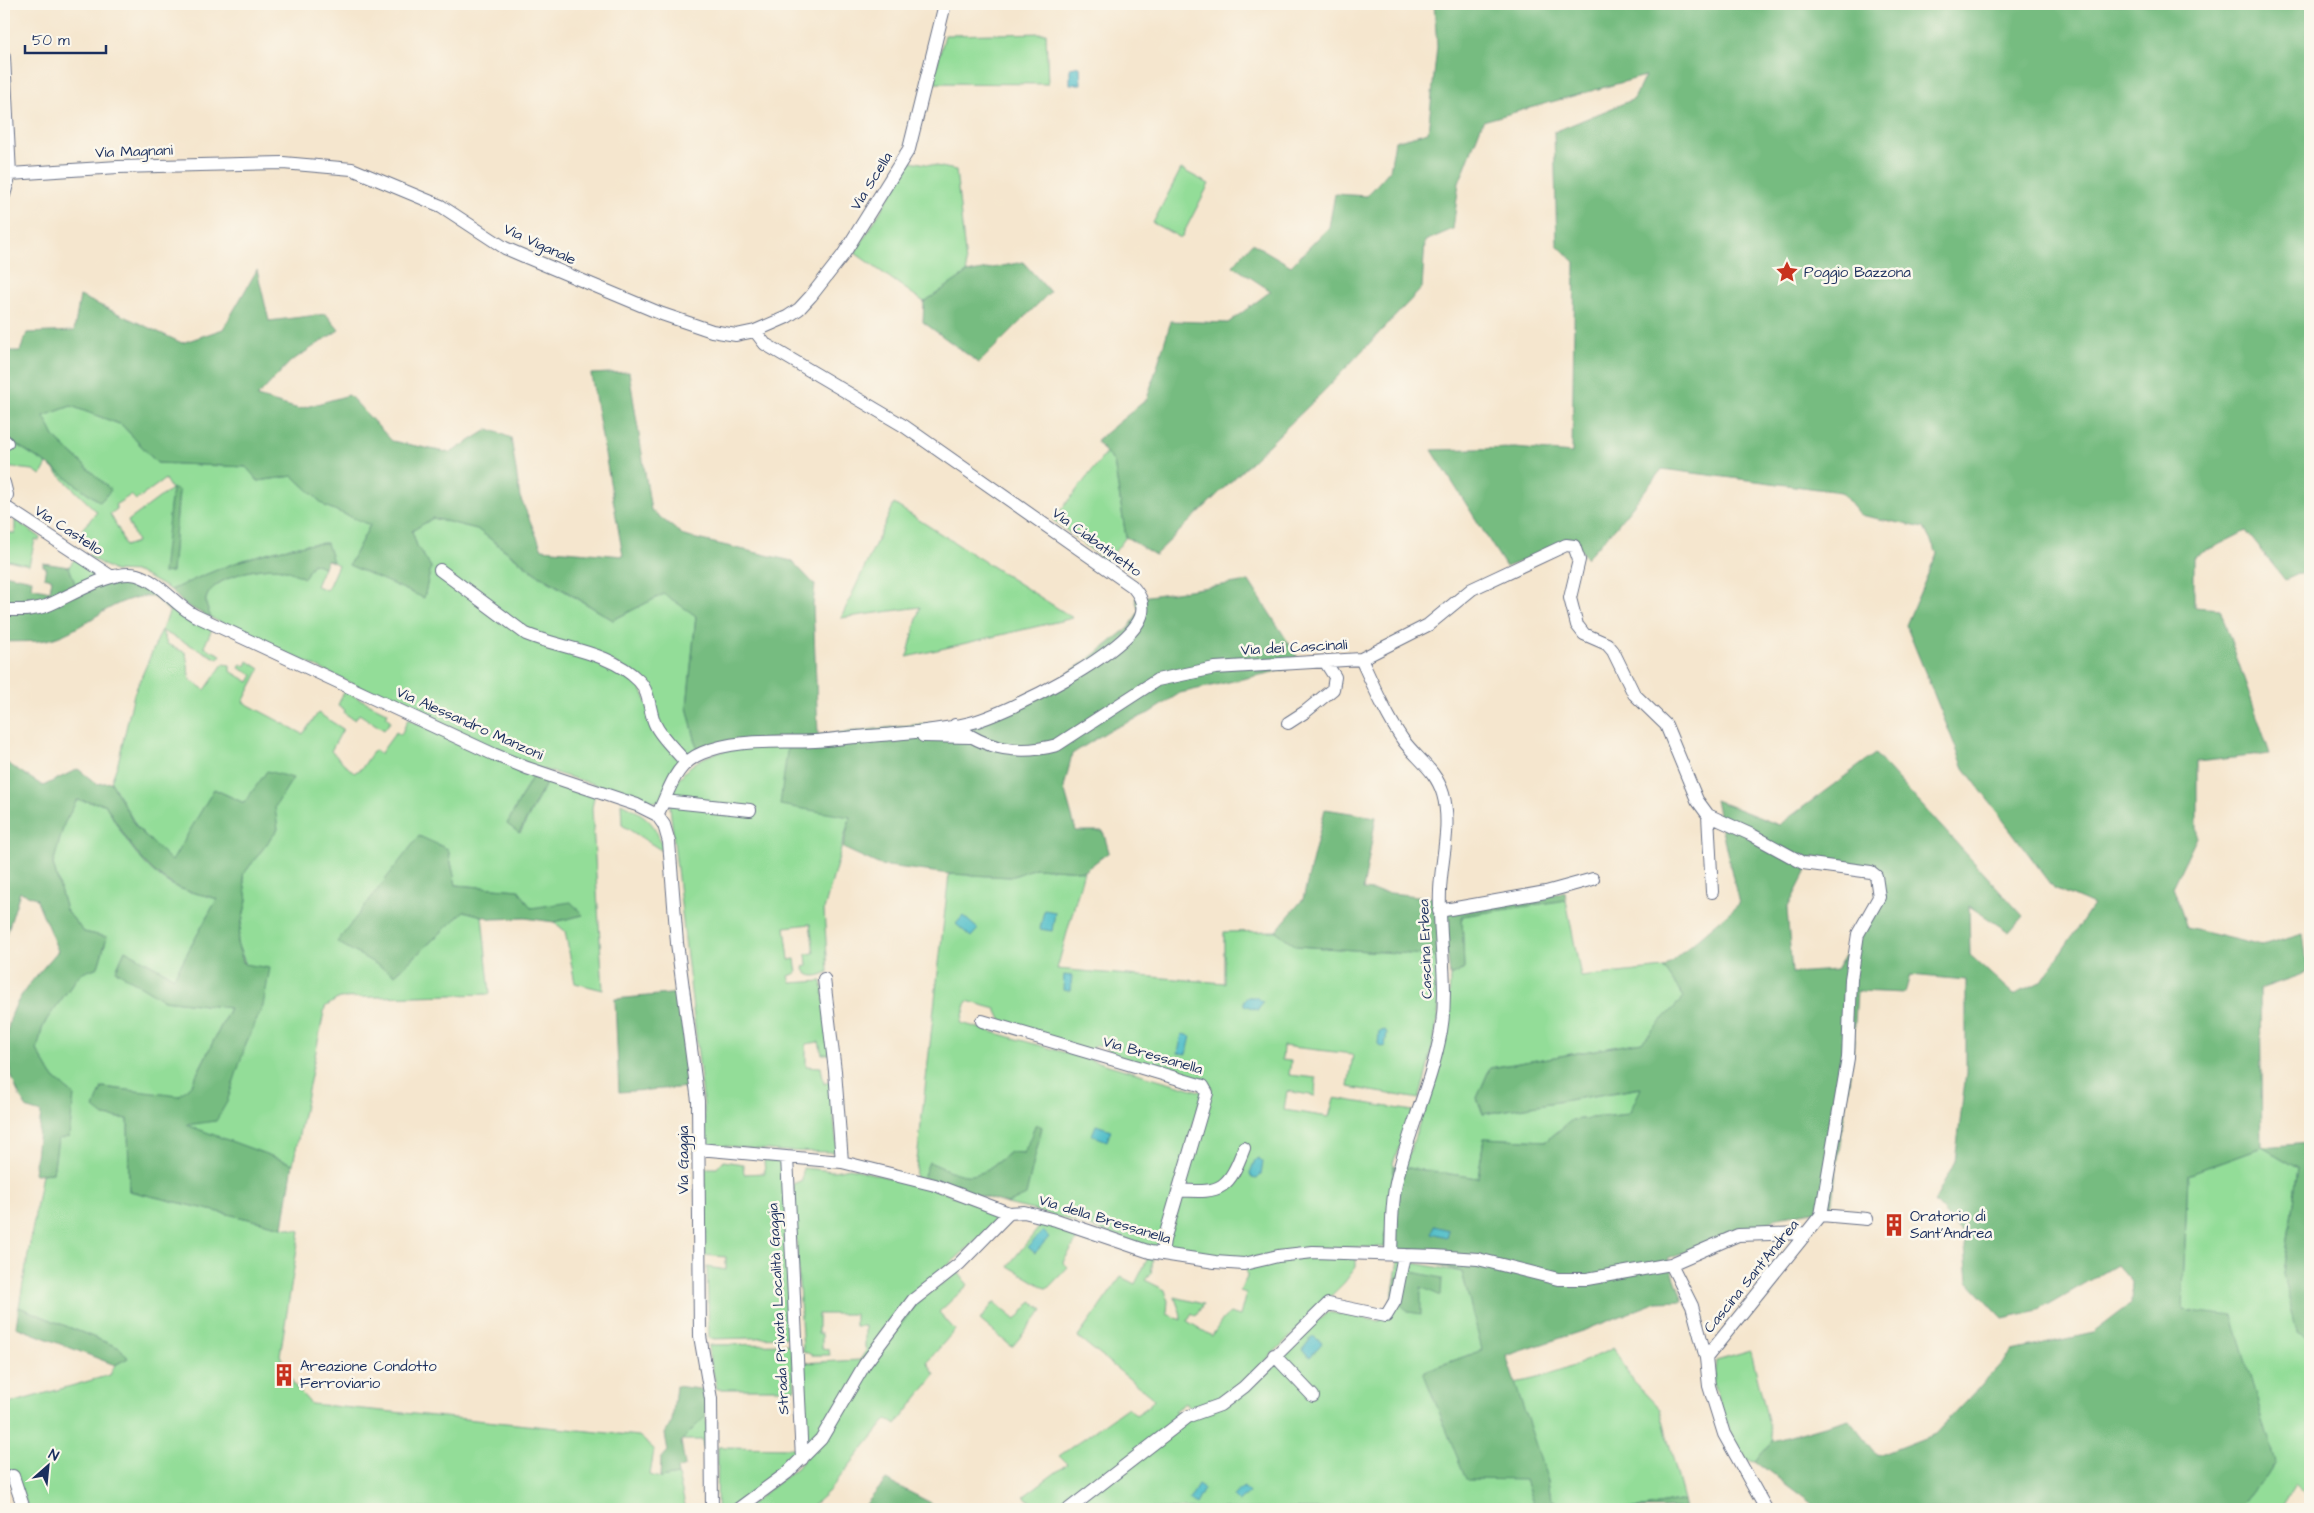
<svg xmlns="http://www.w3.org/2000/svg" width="2314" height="1513" viewBox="0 0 2314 1513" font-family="'Architects Daughter',sans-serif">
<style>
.green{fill:#93dd98;stroke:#57867b;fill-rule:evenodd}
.forest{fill:#76bc80;stroke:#48766f;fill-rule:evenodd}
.water{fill:#52bfc9;stroke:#367794}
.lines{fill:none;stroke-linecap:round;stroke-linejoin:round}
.minor-casing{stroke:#676f85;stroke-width:14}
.minor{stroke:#fff;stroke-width:12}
.labels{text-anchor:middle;stroke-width:5;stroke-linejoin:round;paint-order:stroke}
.street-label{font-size:15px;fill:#1b2f5e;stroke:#fbf7ec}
.poi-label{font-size:15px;fill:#1b2f5e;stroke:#fbf7ec;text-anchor:start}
</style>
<rect width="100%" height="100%" fill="#fbf7ec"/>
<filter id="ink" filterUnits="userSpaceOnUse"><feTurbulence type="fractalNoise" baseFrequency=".02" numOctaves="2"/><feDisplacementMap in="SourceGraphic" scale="10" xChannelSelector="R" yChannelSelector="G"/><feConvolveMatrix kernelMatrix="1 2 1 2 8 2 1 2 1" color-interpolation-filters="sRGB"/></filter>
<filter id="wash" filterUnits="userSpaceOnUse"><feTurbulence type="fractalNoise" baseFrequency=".0096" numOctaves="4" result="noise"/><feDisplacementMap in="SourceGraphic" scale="20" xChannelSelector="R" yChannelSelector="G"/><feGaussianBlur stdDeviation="1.12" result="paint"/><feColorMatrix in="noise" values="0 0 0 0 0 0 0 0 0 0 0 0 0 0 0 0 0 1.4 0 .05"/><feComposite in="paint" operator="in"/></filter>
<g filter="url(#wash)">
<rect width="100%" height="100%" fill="#f5e6ce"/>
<!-- green -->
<path class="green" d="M1046,33L1048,84L932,83L945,35Z
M911,161L956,170L967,273L924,302L855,253Z
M1181,169L1209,184L1181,238L1153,223Z
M71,406L122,425L157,463L247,467L258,481L293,476L325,506L370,525L349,565L424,597L431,567L417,546L412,531L433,518L477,529L536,574L613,620L664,594L696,615L687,707L698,751L687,760C677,749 665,738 658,725C650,712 651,691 639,680C608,651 564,649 527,632L441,570L438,571L525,635L570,652L593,656L622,671L638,683L645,697L654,727L682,763L668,779L661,801L644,802L628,794L531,766L211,618C209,612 205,605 206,599C211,577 262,565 282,569C290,571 297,574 304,578L313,563L324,567L316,586L327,590L338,565L333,562L326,543C271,546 221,567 171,590L138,572L114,571L88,556L96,547L81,535L83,528L97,512L49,465L100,502L111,490L55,438L43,416ZM165,479L171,489L128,521L137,542L125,546L119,530L110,514L117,509L115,505L131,495L136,500ZM172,489L179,491L172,571L164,573Z
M4,437L47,464L41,475L33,470L4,467Z
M1106,453L1114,462L1126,537L1107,562L1053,520Z
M894,504L1073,618L907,657L920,607L841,618Z
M15,520L40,537L39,541L35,540L29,565L4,559V533H15Z
M75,558L98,573V577L77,589L69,567Z
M172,606L212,629L204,647L221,655L218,659L162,631L167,644L186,653L190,680L205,690L223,664L230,665V671L249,682L253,675L239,668L241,664L246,666L248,661L260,669L243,702L303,734L318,713L343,729L331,751L354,773L362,768L374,750L380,754L396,732L401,735L408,719L533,775L507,824L520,833L548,780L595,793L592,808L603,990L575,983L565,931L554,922L583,915L531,908L518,890L456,885L448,849L395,975L464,911L482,916L490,994L339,998L325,1007L293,1164L186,1125L247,1041L263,1006L237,943L247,900L243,875L278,829L267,772L244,803L214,789L172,862L137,827L111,782L118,763L134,694Z
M344,691L388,713L386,717L391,721L384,730L359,714L355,720L344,713L345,710L338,705Z
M788,744L850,817L824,910L828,972C818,977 807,979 803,967L807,965L806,954L814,953L810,924L785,927L789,960L795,959L797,973L789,976L791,983L822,981L830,1054H822L819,1042L806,1044V1066L821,1067L824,1084L830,1081L837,1148L833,1152L779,1151L704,1144V1106L670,807C672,800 673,791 676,784C698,744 749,748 788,744Z
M77,800L105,804C122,834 139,865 170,884C183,892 203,894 217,899L174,977L125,950L116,970L164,1000L230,1008L192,1084L179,1097L103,1087L104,1116L128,1119L129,1191L300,1231L280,1355L294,1385L311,1404L639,1436L654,1449L650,1475L660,1478L678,1475L686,1509H28L15,1471L6,1473L4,1468V1405L110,1375L115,1365L128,1358L120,1348L19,1307L42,1174L53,1173L58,1138L69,1137L74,1095L52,1076L37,1050L42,1029L47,1019L80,974L98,967L107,937L84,932L66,910L53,864L64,824Z
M621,803C649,817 655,822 664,852L622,825Z
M1035,868L1084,871L1057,969L1224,983V932L1276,931L1296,946L1440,956C1443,1008 1433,1050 1419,1099L1348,1087L1353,1054L1283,1046L1282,1060L1291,1061L1289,1075L1316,1078L1315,1096L1287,1091L1284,1110L1329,1117L1334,1098L1413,1111L1393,1163L1394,1166L1407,1160C1427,1100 1449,1040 1450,976L1464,969L1462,916L1566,900L1581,977L1664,968L1684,997L1642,1042L1490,1068L1477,1098L1483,1114L1642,1088L1629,1114L1572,1120L1546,1141L1484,1138L1478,1178L1394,1166L1385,1247L1310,1248L1250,1258H1206L1171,1252L1167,1246L1182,1198L1184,1194H1189L1190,1188L1185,1183V1180L1212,1087L1209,1085L1165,1073L1162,1066L1151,1063L1149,1068L1109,1057V1049L1095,1045L1089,1051L1003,1024L996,1009L967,1001L961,1023L1203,1092L1156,1250C1107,1232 1058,1215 1007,1204L1026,1194L1042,1127L1036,1125L1024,1153L1010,1152C973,1182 972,1181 929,1162L923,1178H915L949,874L1011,877Z
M2262,1147L2298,1168L2283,1274L2308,1338L2310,1333V1499L2295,1485L2280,1509H2238L2276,1463L2182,1310L2188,1174Z
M764,1160L784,1161L793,1337L709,1339L707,1267L726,1270V1257L703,1255L705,1168H717L723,1161L743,1164L744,1174L765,1173Z
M803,1168L834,1171L850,1168L934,1189L1001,1213L978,1239L937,1275L829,1423L805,1447L801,1363L860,1360L867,1349L865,1348V1326H855V1314H818V1334H822V1349L829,1350L830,1355H812L803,1351L793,1184L802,1180Z
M1045,1220L1082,1232L1063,1262L1068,1267L1047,1289L1008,1266Z
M1356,1255V1267L1344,1283L1241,1385L1219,1401L1192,1412L1185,1403L1174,1411L1188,1417L1220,1405L1328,1312L1379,1321L1392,1297L1442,1279L1408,1271L1395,1279L1398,1260L1462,1272L1483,1350L1424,1371L1525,1480L1535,1509H1039L1024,1496L1067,1464L1059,1456L1128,1407L1136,1415L1148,1407L1154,1399L1078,1337L1121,1277L1135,1284L1148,1258L1153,1260L1151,1273L1145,1280L1165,1290L1168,1300L1167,1314L1181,1320C1181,1311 1177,1306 1175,1297L1203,1304L1196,1316L1192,1313L1187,1321L1212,1336L1223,1319L1230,1313L1240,1316L1246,1293L1240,1291L1247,1277L1246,1266L1279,1259Z
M958,1272L968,1285L939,1312L955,1330L927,1362L935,1375L896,1425L887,1419L828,1492L809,1509H745L800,1465L861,1377L919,1301Z
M1032,1301L1043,1310L1012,1347L980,1320L994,1302L1016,1320Z
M792,1344L795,1389H717L709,1355V1345Z
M1614,1348L1632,1380L1660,1409L1684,1500L1644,1508L1570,1509L1551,1499L1548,1481L1513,1383C1549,1378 1581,1363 1614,1348Z
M1751,1351L1773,1441L1755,1461L1743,1459L1725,1422L1713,1383L1716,1361Z
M706,1416L708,1471L702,1440H682Z
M718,1447L797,1448C799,1463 747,1501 733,1508C728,1510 722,1509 717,1509Z"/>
<!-- forest -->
<path class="forest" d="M1434,4H2310V569L2285,580L2246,531L2194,557V607L2220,609L2270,754L2197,762V837L2173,887L2187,928L2262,946L2303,934L2308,972L2260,989L2262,1147L2310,1143V1333L2308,1338L2297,1333L2283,1274L2298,1168L2262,1147L2188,1174L2182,1310L2232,1316L2276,1463L2238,1509H1819L1755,1461L1773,1441L1849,1419L1878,1456L1935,1434L2013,1351L2093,1333L2131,1304L2132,1282L2117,1265L2039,1310L2003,1318L1968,1281L1964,1235L1934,1202L1955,1162L1966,1073V980L1910,975L1905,993L1857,991L1853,1054L1831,1208L1783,1216L1668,1259L1683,1301L1657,1302L1585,1330L1506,1356L1548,1481L1551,1499L1570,1509H1535L1525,1480L1466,1479L1423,1372L1482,1350L1462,1272L1384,1246L1394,1183V1166L1478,1178L1484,1138L1546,1141L1572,1120L1629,1114L1641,1088L1483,1114L1477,1098L1490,1068L1642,1042L1684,997L1664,968L1739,904L1715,800L1779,825L1875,754L2023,916L2009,932L1969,906L1970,955L2014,995L2042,981L2093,905L2054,888L1964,768L1906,625L1937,553L1924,528L1860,515L1841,492L1662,469L1615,528L1586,558L1575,541L1506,567L1432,450L1515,448L1572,453L1575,262L1557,245L1554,132L1634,99L1645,76L1483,121L1459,183L1453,229L1425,241L1422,288L1320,395L1155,555L1126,537L1114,462L1096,441L1147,399L1171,321L1228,323L1271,291L1233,266L1252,243L1291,266L1329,227L1335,194L1367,196L1390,170L1395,141L1428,132L1437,47ZM1814,856L1870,867L1882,895L1836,970L1792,973L1787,909Z
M1023,262L1050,292L979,363L923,322L924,302L967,273Z
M257,270L269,321L326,314L339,330L290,362L257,397L299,409L349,395L392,441L450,453L489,429L511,438L520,497L542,549L623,556L591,374L629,372L651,510L684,536L792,561L815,585L813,605L818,735L970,719L1055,682L1093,656L1130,626L1139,611L1135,598L1249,581L1297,656L1291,668L1180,693L1149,713L1108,731L1072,754L1064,788L1076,831H1103L1109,852L1084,871L1035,868L1011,877L949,874L880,865L843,848L850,817L780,805L789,736L698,751L687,707L696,616L664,594L613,620L536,573L477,529L433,518L412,531L417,546L431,567L424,598L349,565L370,525L325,506L293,476L258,481L246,467L157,463L122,425L71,406L44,416L55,438L111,490L100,502L49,465L4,437V351H20L27,333L74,331L80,296L182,343L223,329Z
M172,488L179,491L172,572L163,573Z
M327,543L333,562L327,560L324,567L313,563L304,578C297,575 290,571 282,569C262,565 211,577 206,599C205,605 209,612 211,618L185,605L171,590C221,567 271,546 327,543Z
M43,563L69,567L77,589L44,604L4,608V574L32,580L31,587L50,591L52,579L44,577L46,567L43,566Z
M128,578L148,584L172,606L169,611L153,596C114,595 89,627 54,638C39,643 19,641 4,642V612Z
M4,761L43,786L78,769L97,784L111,782L136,827L172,861L214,789L244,803L267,771L293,778L275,807L278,829L243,875L247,900L237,943L244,964L270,968L263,1006L247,1041L227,1102L216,1121L187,1125L293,1164L283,1227L129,1191L128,1119L104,1116L94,1108L102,1087L179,1096L192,1084L230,1008L164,1000L116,971L125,950L174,977L217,899C202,894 183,892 170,883C139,864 123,833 105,804L77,800L64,824L53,864L66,910L84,932L107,937L98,967L80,974L47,1019L42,1029L37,1050L52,1076L74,1095L69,1137L58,1139L53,1173L34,1174L41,1113L28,1109C17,1094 13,1081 8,1064C0,1010 26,988 58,951L36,898L20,892L4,943Z
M533,775L548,780L519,833L507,824Z
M1325,809L1376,817L1363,890L1436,898L1440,956L1296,946L1276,931L1303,899Z
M419,836L448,849L456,885L519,890L531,908L571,902L583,915L554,922L525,918L493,919L464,911L395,975L337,942Z
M1565,892L1566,900L1462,916L1464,969L1450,976L1443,914Z
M680,993L691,1087L619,1092L615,999Z
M1036,1124L1042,1127L1026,1195L1007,1204L923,1178L929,1162C971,1180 974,1182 1010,1152L1024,1153Z
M1408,1271L1442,1278L1441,1296L1421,1287V1314L1409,1312L1392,1297L1395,1279Z
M19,1307L120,1348L128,1358L115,1365L16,1327Z
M676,1386L707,1390L706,1416L681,1441L685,1466L677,1469L678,1475L660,1478L661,1459L668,1451L665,1434L672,1421Z
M886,1480L943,1509H862Z
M1684,1500L1686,1509H1614L1644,1508Z"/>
<!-- water -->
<path class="water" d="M1080,66L1081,84H1070V68Z
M1044,910L1055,912L1052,931L1040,929Z
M963,916L978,929L971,937L956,924Z
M1064,975L1072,976L1070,991L1063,990Z
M1248,997H1256L1263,1002L1258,1010L1244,1005V1000Z
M1385,1030L1387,1033L1385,1046L1381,1047L1378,1044L1379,1032Z
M1182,1034L1191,1036L1187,1054L1178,1053Z
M1096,1125L1111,1130L1107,1141L1092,1135Z
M1258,1158L1263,1162L1261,1175L1257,1179L1252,1178L1250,1173L1255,1160Z
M1434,1226L1449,1230L1447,1237L1432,1233Z
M1043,1231L1049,1237L1035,1253L1028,1247Z
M1313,1336L1322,1343L1310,1357L1302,1350Z
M1198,1485L1204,1489L1196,1504L1189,1500Z
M1244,1487L1249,1493L1238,1502L1233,1496Z"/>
</g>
<g filter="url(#ink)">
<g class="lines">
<defs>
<path id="minor" d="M4,57L10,174L4,195
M10,174L118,167L283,163L352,169L441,206L505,248L526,257L662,314L712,331L736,335L755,331L787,317L799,309L811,296L843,255L909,149L945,4
M4,440L7,443
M4,483L7,495L4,506L112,577
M440,570L526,634C562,649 610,651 639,681C650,692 649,711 655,724C661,738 677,751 686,763
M4,610C18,610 32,611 46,606C69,597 113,568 137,575C160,582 174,604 194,615L493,754L527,768L637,805L657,815L664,825L669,842L677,943L698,1101L700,1336L711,1399L712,1509
M1361,659C1374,687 1386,715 1403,740C1417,759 1436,770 1443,794C1452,825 1441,860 1440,891C1438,938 1449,984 1441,1031C1432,1082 1409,1129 1397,1179C1391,1203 1392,1230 1391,1254
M1288,723L1305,712L1333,689L1335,677L1326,663
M955,725C985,750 1021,755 1057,745L1157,680L1215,668L1361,659L1428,625L1472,589L1566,545L1574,546L1579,560L1570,598L1577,625L1584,634L1607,644L1613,651L1634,694L1666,725L1697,800L1708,815L1712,892
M923,736L970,737
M664,801L750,810
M657,815C670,791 673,765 702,753C737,738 778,743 815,741C829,740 843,738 857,737C894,734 933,732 970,723C1006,714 1134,651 1142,613C1144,602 1139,594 1132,586L904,426L765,344L755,331
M1439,911L1546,892L1593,879
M824,979L835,1071L842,1162
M982,1021L1203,1086L1207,1093L1164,1240L1162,1254
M699,1149L842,1162L935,1185L1009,1213
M787,1157L802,1459
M1180,1190C1222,1194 1229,1188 1244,1148
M1821,1215L1867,1219
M1671,1264L1738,1235L1807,1233
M1274,1355L1313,1396
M1706,1358L1821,1215L1848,1058L1851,979L1858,934L1879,897L1876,876L1871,872L1803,863L1752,835L1708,815
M13,1476L24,1509
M738,1509L787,1473L821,1439L865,1364L913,1300L959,1264L1009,1213L1024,1212L1056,1220L1150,1252L1215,1262L1244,1264L1278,1256L1313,1252L1435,1256L1478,1259L1558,1279H1587L1671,1264L1692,1306L1706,1358L1709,1386L1724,1434L1766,1509
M1069,1509L1189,1416L1220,1405L1244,1387L1328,1304L1386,1316L1395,1301L1404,1255"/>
</defs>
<!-- minor casing -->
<use href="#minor" class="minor-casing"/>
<!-- minor -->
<use href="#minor" class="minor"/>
</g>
</g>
<!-- icons -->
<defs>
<symbol id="sight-bare" viewBox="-9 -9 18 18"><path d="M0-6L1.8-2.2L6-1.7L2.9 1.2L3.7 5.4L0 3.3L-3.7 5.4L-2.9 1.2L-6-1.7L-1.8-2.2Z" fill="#c8321e" stroke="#fbf7ec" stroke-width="2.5" paint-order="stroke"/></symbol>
<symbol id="building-bare" viewBox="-9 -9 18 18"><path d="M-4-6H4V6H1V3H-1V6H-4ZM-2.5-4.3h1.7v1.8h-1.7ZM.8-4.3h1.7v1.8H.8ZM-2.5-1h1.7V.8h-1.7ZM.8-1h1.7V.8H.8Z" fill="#c8321e" stroke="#fbf7ec" stroke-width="2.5" paint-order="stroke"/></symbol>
</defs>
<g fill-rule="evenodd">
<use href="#sight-bare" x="1771" y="256" width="32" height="32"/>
<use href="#building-bare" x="1878" y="1209" width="32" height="32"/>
<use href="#building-bare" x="268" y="1359" width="32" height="32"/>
</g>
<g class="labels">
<!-- street labels -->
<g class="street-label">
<text transform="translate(134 151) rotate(-2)" y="5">Via Magnani</text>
<text transform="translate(871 181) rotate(-58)" y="5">Via Scella</text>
<text transform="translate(540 244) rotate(25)" y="5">Via Viganale</text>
<text transform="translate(69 530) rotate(33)" y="5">Via Castello</text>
<text transform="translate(1097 542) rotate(36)" y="5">Via Ciabatinetto</text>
<text transform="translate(1294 647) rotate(-3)" y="5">Via dei Cascinali</text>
<text transform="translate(470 723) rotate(24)" y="5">Via Alessandro Manzoni</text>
<text transform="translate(1425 949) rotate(-92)" y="5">Cascina Erbea</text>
<text transform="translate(1153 1055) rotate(16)" y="5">Via Bressanella</text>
<text transform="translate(683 1160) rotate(-90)" y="5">Via Gaggia</text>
<text transform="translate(1105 1219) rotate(17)" y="5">Via della Bressanella</text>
<text transform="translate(1751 1276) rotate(-51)" y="5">Cascina Sant'Andrea</text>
<text transform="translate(778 1309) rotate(-93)" y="5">Strada Privata Località Gaggia</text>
</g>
<!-- poi labels -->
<g class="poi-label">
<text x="1804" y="277">Poggio Bazzona</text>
<text x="1910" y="1221">Oratorio di<tspan x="1910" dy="17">Sant'Andrea</tspan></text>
<text x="300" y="1371">Areazione Condotto<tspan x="300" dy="17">Ferroviario</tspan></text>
</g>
</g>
<!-- margin -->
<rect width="2314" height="1513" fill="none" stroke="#fbf7ec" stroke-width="20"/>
<!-- north arrow -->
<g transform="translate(48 1466) rotate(27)" stroke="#fbf7ec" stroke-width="4" paint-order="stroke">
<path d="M0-4L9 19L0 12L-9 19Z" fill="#1b2f5e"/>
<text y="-8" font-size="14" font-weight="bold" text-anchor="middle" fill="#1b2f5e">N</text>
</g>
<!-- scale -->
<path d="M25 45v8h81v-8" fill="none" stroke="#1b2f5e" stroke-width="2.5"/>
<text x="32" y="45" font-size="15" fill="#1b2f5e" stroke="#fbf7ec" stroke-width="4" paint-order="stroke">50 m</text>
</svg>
